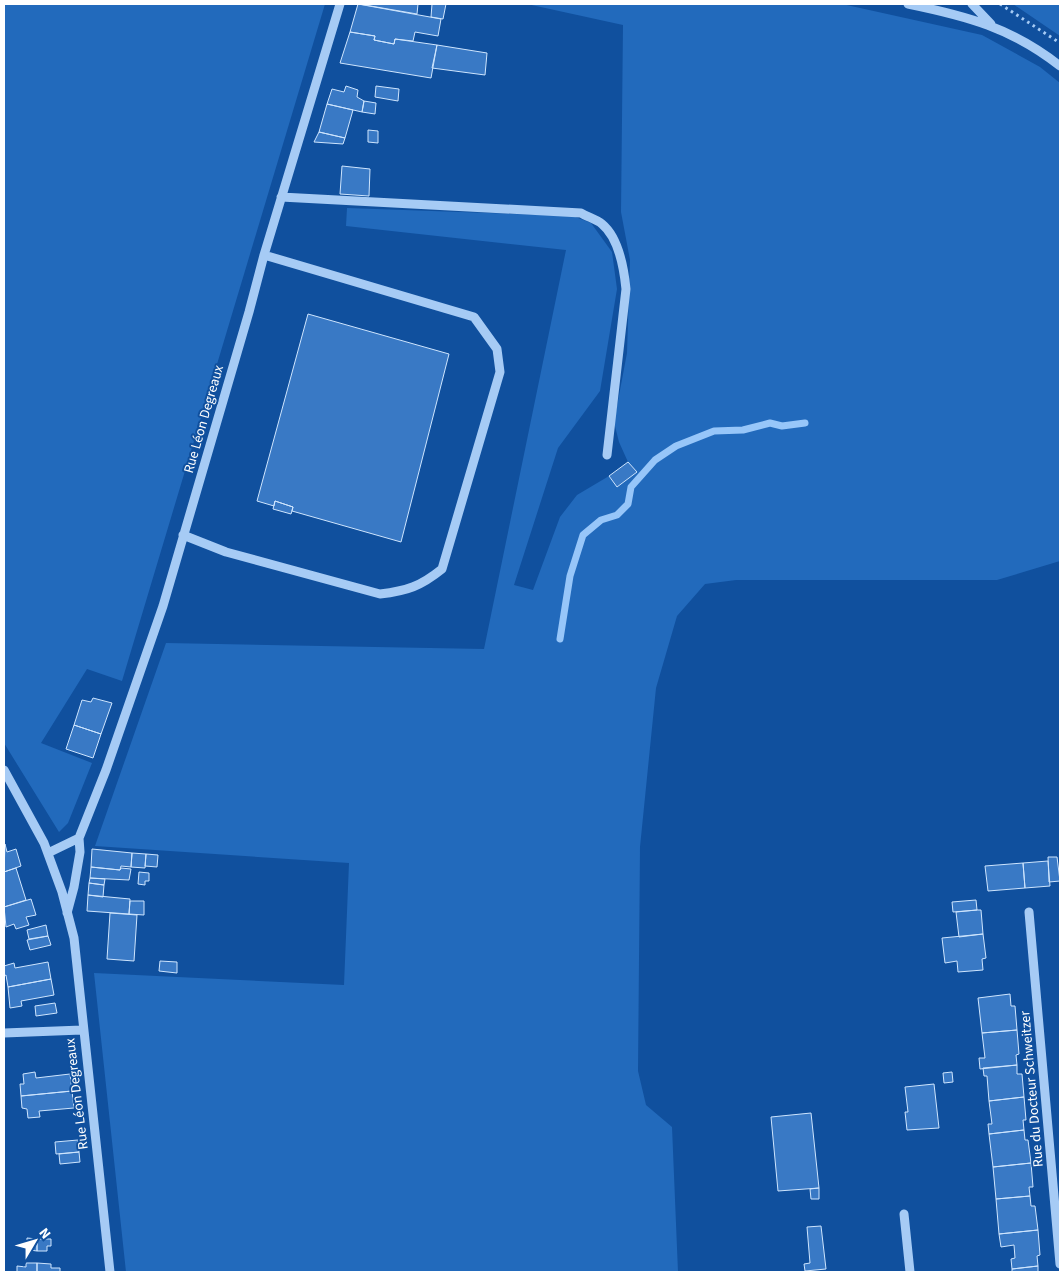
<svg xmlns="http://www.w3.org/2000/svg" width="1064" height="1276" viewBox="0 0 1064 1276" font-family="'Source Sans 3',sans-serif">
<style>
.green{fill:#226abc}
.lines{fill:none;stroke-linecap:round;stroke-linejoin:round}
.stream{stroke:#97c6f9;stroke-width:7}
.building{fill:#3979c5;stroke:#cee5fe}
.path{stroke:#a6cbf5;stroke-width:3;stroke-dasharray:2.5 4;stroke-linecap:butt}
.minor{stroke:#a6cbf5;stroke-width:9}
.labels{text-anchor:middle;stroke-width:4;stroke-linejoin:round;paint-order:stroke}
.street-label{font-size:14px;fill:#fff;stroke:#10509e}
</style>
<rect width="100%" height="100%" fill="#10509e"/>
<!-- green -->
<path class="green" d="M4,4H325L122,681L87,669L41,743L92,763L68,823L59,832L4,743Z
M527,4H842L982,35L1040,67L1060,83V561L997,580H736L705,584L677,616L656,688L640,847L638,1071L646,1105L672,1127L678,1272H126L94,973L344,985L349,863L95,846L166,643L484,649L566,250L346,226L347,208L573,216L591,223L612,252L617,289L600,391L558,448L514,585L533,590L560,517L577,495L609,476L617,487L637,472L628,462L619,442L614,422L627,353L630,260L621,212L623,25Z
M1013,4H1060V36Z"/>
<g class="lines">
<!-- stream -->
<path class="stream" d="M560,639L570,576L583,535L601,520L617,515L628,504L631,487L655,460L676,446L714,431L743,430L770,423L782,426L805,423"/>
</g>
<!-- building -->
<path class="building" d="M358,4L441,19L438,36L415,32L413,41L395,39L394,44L374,40L375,36L350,32Z
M359,4H418L417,14Z
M432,4H446L443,19L431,17Z
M350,32L375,36L374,40L394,44L395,39L437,45L431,78L340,63Z
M437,45L487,53L485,75L432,68Z
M346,86L358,90L357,97L364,101L362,112L327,104L332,89L344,92Z
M376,86L399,89L398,101L375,97Z
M364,101L376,103L375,114L362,112Z
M327,104L353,110L345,138L319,132Z
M368,130L378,131V143L368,142Z
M319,132L345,138L343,144L314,142Z
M342,166L370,169L369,196L340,194Z
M308,314L449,354L401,542L292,511L293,507L275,501L274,506L257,501Z
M628,462L637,472L617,487L609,476Z
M275,501L293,507L291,514L273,509Z
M93,698L112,703L101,734L74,725L82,700L91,702Z
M74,725L101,734L93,758L66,749Z
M5,844L7,852L16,849L21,866L4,872Z
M92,849L132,853L131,867L121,866L120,870L91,867Z
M132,853L146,854L145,868L131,867Z
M146,854L158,855L157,867L145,866Z
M1048,857H1057L1060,881L1049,882Z
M1048,861L1050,886L1025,888L1023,863Z
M1023,863L1025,888L988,891L985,866Z
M91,867L120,870L121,868L131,869L129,880L90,878Z
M16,868L26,900L4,907V872Z
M139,872L149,873V881H145V885L138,884Z
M90,878L105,879L104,885L89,883Z
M89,883L104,885L103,897L88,895Z
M88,895L130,899L129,914L87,911Z
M31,899L36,915L26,917L29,925L16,929L14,924L6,927L4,907Z
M976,900L977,910L953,912L952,902Z
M130,901H144V915L129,914Z
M977,910H981L983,934L959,937L956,912Z
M110,913L137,915L134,961L107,959Z
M46,925L48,936L29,939L27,930Z
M983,934L986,958L982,959L983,970L958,972L957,961L945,963L942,938Z
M48,936L51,945L30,950L27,940Z
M160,961L177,962V973L159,971Z
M48,962L51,979L8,987L6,975L4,976V966L14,963L15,968Z
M51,979L54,995L21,1001L22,1006L10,1008L8,987Z
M1010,994L1011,1006H1015L1017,1030L982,1033L978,998Z
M55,1003L57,1013L36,1016L35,1006Z
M1017,1030L1019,1054L1016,1055L1017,1065L980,1069L979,1058H985L982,1033Z
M1017,1065V1074H1022L1024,1097L989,1101L987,1076H984L983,1068Z
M35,1072L36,1078L70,1074L72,1091L21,1096L20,1084H24L23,1074Z
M952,1072L953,1082L944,1083L943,1073Z
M934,1084L939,1128L907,1130L905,1112H908L905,1087Z
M72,1091L74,1108L39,1111L40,1117L28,1118L27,1109L22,1108L21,1096Z
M1024,1097L1026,1120H1023L1024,1130L989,1134L988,1124H992L989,1101Z
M811,1113L819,1188L778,1191L771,1117Z
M1024,1130L1025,1140H1028L1031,1163L993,1167L989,1134Z
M78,1140L79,1152L56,1154L55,1142Z
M79,1152L80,1162L60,1164L59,1154Z
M1031,1163L1033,1187H1029L1030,1196L996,1199L993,1167Z
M819,1188V1199H811L810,1189Z
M1030,1196L1031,1206H1035L1038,1230L999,1234L996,1199Z
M821,1226L826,1269L805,1271L804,1264L810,1263L807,1227Z
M1038,1230L1040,1255L1037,1256L1038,1266L1012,1269L1011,1259L1015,1258L1014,1245L1001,1247L999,1234Z
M27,1238L37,1239V1251L30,1250L31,1246H27Z
M37,1239H51V1246H47V1251H37Z
M26,1263H37V1272H17V1266L26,1267Z
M37,1263L51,1264V1268H60V1272H37Z
M1038,1266V1272H1012V1269Z"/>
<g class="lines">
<!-- path -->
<path class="path" d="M1000,4L1060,43"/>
<!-- minor -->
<path class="minor" d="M908,4C967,16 1012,28 1060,66
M972,4L991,24
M281,197L581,213C587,217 596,219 602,224C619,238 624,269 626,289L607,455
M183,535L226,552L380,594C407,591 421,586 442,569L500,372L497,349L474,317L264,255
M4,770L44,843L62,892L74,938L110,1272
M48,853L79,838
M1029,912L1060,1264
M67,913L74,887L80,852L79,838L106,770L163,606L249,312L264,255L340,4
M4,1033L82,1030
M904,1214L910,1272"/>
</g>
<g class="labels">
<!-- street labels -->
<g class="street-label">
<text transform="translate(203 419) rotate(-74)" y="5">Rue Léon Degreaux</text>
<text transform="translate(1031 1089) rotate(-95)" y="5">Rue du Docteur Schweitzer</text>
<text transform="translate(76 1094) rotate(-97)" y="5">Rue Léon Degreaux</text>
</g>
</g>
<!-- border -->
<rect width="1064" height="1276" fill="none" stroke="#ffffff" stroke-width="10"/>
<!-- north arrow -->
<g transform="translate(35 1241) rotate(52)" stroke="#10509e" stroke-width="4" paint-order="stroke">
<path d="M0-4L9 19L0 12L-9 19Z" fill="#ffffff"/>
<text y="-8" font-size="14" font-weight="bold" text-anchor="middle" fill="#ffffff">N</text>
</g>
</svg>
